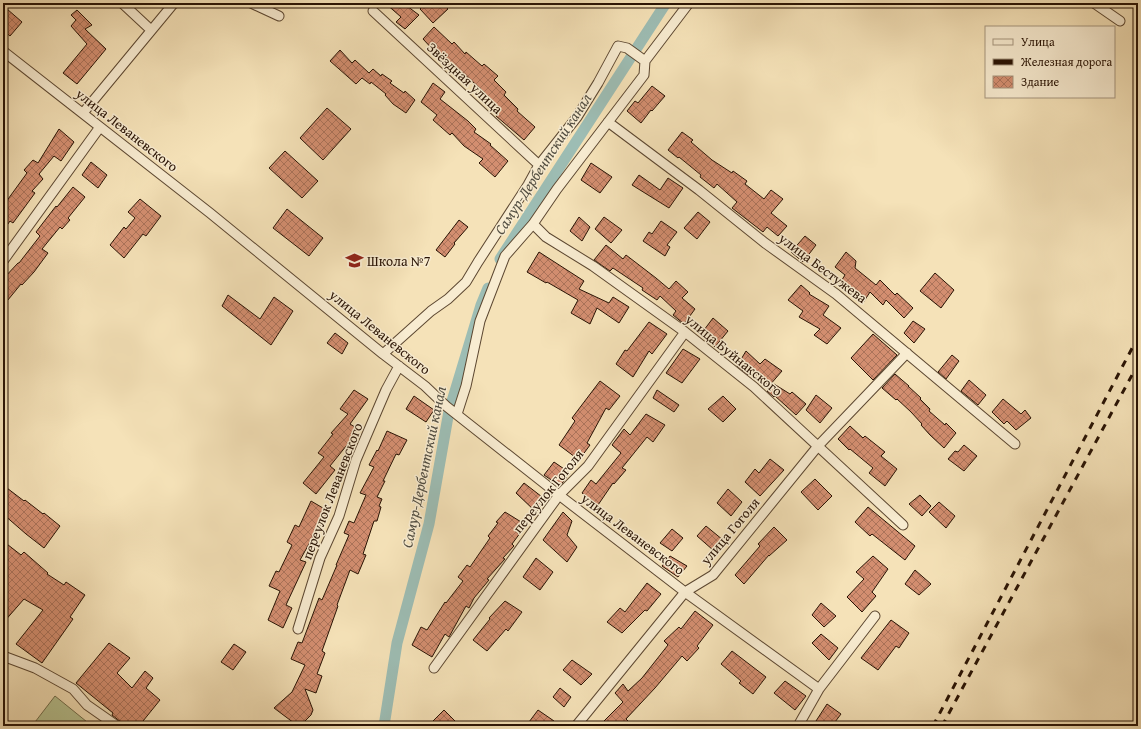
<svg xmlns="http://www.w3.org/2000/svg" width="1141" height="729" viewBox="0 0 1141 729" font-family="'Gentium Book Plus',serif">
<style>
.park{fill:#b7c492;stroke:#706c4b}
.lines{fill:none;stroke-linecap:round;stroke-linejoin:round}
.canal{stroke:#9dbdb4;stroke-width:11}
.building{fill:url(#building-cross-hatch);stroke:#291304}
.minor-casing{stroke:#5c4731;stroke-width:11}
.minor{stroke:#f8ecd1;stroke-width:9}
.rail{stroke:#291304;stroke-width:3;stroke-dasharray:7 7;stroke-linecap:butt}
.labels{text-anchor:middle;stroke-width:3;stroke-linejoin:round;paint-order:stroke}
.street-label{font-size:14px;fill:#291304;stroke:#f8ecd1}
.poi-label{font-size:14px;fill:#291304;stroke:#f8ecd1;text-anchor:start}
.water-label{font-size:15px;font-style:italic;fill:#524e42;stroke:#f8ecd1}
</style>
<defs>
<pattern id="building-cross-hatch" width="8" height="8" patternUnits="userSpaceOnUse"><rect width="8" height="8" fill="#d38e70"/><path d="M0 0l8 8M0 8l8-8" fill="none" stroke="#ab735a"/></pattern>
</defs>
<rect width="100%" height="100%" fill="#f5e2b8"/>
<filter id="stains"><feTurbulence type="fractalNoise" baseFrequency=".005" numOctaves="4"/><feColorMatrix values="0 0 0 0 .2 0 0 0 0 .09 0 0 0 0 .02 0 0 0 .5 -.17"/></filter>
<radialGradient id="worn" r=".72"><stop offset=".6" stop-color="#630" stop-opacity="0"/><stop offset="1" stop-color="#630" stop-opacity=".3"/></radialGradient>
<!-- park -->
<path class="park" d="M55,696L92,726H32Z"/>
<g class="lines">
<!-- canal -->
<path class="canal" d="M500,259L666,3
M384,726L397,643L429,524L449,411L481,305L488,288"/>
</g>
<!-- building -->
<path class="building" d="M385,3H403L419,15L405,29L396,22L401,17Z
M426,3H442L448,9L433,23L420,9Z
M7,9L22,22L10,36L3,30V14Z
M77,10L92,25L85,29L106,49L77,84L63,73L87,44L71,26L76,20L71,15Z
M434,27L452,44L454,42L465,54L466,52L482,66L484,64L498,76L494,80L506,92L504,95L518,109L517,111L535,127L524,140L496,116L498,113L482,98L486,94L453,64L450,68L437,52L436,53L423,39Z
M340,50L352,63L355,60L369,73L373,69L381,76L382,74L392,81L390,83L404,93L405,91L415,100L406,113L393,104L385,95L386,94L371,82L370,84L362,78L356,84L330,61Z
M433,83L445,92L440,99L468,121L476,129L474,132L491,144L490,145L508,161L495,177L479,163L483,159L464,146L452,133L450,135L433,120L437,115L421,102Z
M652,86L665,96L652,111L651,110L641,123L627,111L635,101L638,103Z
M327,108L351,129L323,160L300,138Z
M59,129L74,142L61,161L54,156L39,174L43,179L32,191L35,193L13,223L10,221L3,231V206L27,173L24,170L33,160L38,163Z
M682,132L693,140L691,142L712,160L732,173L733,171L747,181L745,184L764,199L771,190L783,199L771,213L787,226L778,236L767,227L763,232L732,208L737,202L717,184L714,188L700,177L701,175L679,157L678,158L668,150Z
M285,151L318,181L302,198L269,168Z
M91,162L107,175L98,188L82,175Z
M591,163L612,177L600,193L581,180Z
M639,175L660,190L668,178L683,188L669,208L632,185Z
M73,187L85,197L68,218L70,220L62,229L60,227L42,249L48,253L34,272L22,285L21,284L3,306V279L18,263H19L40,236L36,232L56,206L57,207Z
M140,199L161,216L146,236L143,234L124,258L110,245L124,227L126,229L135,218L128,212Z
M287,209L323,238L309,256L273,228Z
M698,212L710,222L697,239L684,228Z
M579,217L590,227L582,241L570,231Z
M604,217L622,230L611,243L595,229Z
M459,220L468,227L454,243L455,244L445,257L436,250Z
M661,221L677,232L667,245L670,247L665,256L643,241L649,232L652,234Z
M805,236L816,245L803,262L791,252Z
M606,245L623,259L626,255L656,278L669,289L676,281L688,292L682,298L695,309L684,324L673,315L676,311L660,296L657,300L642,290L643,288L613,268L610,271L594,260Z
M539,252L584,281L579,289L609,303L613,297L629,307L619,323L597,308L590,324L571,313L578,300L547,282L546,283L527,272Z
M846,252L856,261L855,268L876,285L880,280L895,295L897,293L913,308L904,318L886,300L883,305L870,292L863,303L840,283L845,275L835,267Z
M935,273L954,290L941,308L920,291Z
M801,285L810,293L809,294L829,306L823,315L841,328L827,344L814,335L820,329L799,317L803,311L788,300Z
M228,295L260,319L274,297L293,311L271,345L222,306Z
M713,318L728,331L715,347L701,334Z
M913,321L925,329L914,343L904,333Z
M649,322L667,334L652,354L649,351L633,377L616,364L625,350L627,351Z
M335,333L348,343L342,354L327,343Z
M873,334L897,355L873,380L851,358Z
M683,349L700,359L682,383L666,373Z
M746,351L760,364L765,359L782,371L769,386L751,370L748,375L737,366Z
M952,355L959,361L946,379L938,372Z
M895,374L909,386H908L921,398L920,399L930,409L929,411L945,425L946,423L956,433L944,448L930,435L921,425L922,424L911,412L897,399L896,400L882,388Z
M969,380L986,395L978,405L961,391Z
M600,381L620,396L609,410L606,408L587,443L590,445L579,460L559,445L575,421L572,418Z
M774,384L790,394L792,392L806,404L796,415L775,396L774,397L767,391Z
M354,390L368,399L350,424L358,429L347,445L330,466L335,470L316,494L303,483L324,457L318,453L333,434L331,433L348,414L340,409Z
M657,390L679,405L674,412L653,398Z
M816,395L832,408L820,423L806,410Z
M414,396L434,410L426,422L406,409Z
M723,396L736,409L723,422L708,409Z
M1003,399L1021,414L1025,410L1031,418L1016,430L1007,421L1004,424L992,412Z
M646,414L665,425L653,442L647,437L622,468L626,470L614,484L613,483L598,505L582,493L591,480L596,484L621,453L612,445L624,429L630,435Z
M850,426L863,438L865,436L885,452L881,456L897,469L885,486L869,473L873,468L850,449L849,450L838,439Z
M387,431L407,440L399,455L396,454L383,481H385L377,497L382,499L379,506L381,507L377,521H374L363,554L366,555L358,574L350,570L337,605L338,606L322,651L325,653L317,674L322,676L316,693L305,689L313,710L311,715L300,726H298L274,708L292,692L305,665L291,659L298,642L302,643L319,598L322,600L337,565H336L349,535L344,533L349,521L354,523L366,495L360,493L374,467L369,465L377,450L378,451Z
M964,445L977,456L964,471L948,459L955,451L958,452Z
M770,459L784,470L760,496L745,482L755,469L759,473Z
M554,462L570,473L560,486L544,475Z
M815,479L832,496L818,510L801,492Z
M524,483L546,500L536,512L516,493Z
M3,485L24,501L25,500L43,514L44,513L60,526L44,548L26,534L3,514Z
M728,489L742,502L731,516L717,503Z
M920,495L931,506L922,516L909,504Z
M311,501L328,511L320,527L319,526L300,560L306,562L286,605L292,608L283,628L268,620L280,591L269,586L276,571L279,572L292,545L287,542L295,525L299,527Z
M939,502L955,516L946,528L929,512Z
M868,507L915,546L905,560L872,534L870,536L855,522Z
M505,512L526,525L512,544L514,546L503,558L505,559L487,579L489,580L474,598L469,608L466,606L449,637L445,634L432,657L412,645L421,627L427,630L445,602L446,603L463,581L458,577L467,565L470,567L490,538L488,536L498,523L496,522Z
M563,512L572,521L567,535L577,547L567,562L543,540Z
M706,526L723,540L713,550L697,536Z
M774,527L787,540L769,556V555L744,584L735,575L760,546L758,544Z
M672,529L683,538L672,551L660,543Z
M3,541L21,555L24,552L48,573L47,574L64,585L66,582L85,595L70,617L73,619L42,663L16,644L43,610L24,599L3,623Z
M670,556L687,566L678,577L662,566Z
M873,556L888,569L872,592L876,596L862,612L847,597L864,579L856,572Z
M536,558L553,572L540,590L523,577Z
M915,570L931,584L919,595L905,584Z
M647,583L661,594L647,611L645,610L622,633L607,622L620,608L625,612Z
M505,601L522,612L508,631L506,629L487,651L473,640L490,619L489,618Z
M821,603L836,616L824,627L812,615Z
M695,611L713,625L697,646L699,648L687,661L682,656L655,688L626,719L629,722L626,726H609L603,722L623,702L615,693L623,684L628,691L642,678L668,645L664,641L679,627L681,629Z
M891,620L909,633L899,648L896,646L878,670L861,658Z
M821,634L838,648L829,660L812,643Z
M109,643L130,658L117,673L132,688L145,671L153,678L146,688L160,700L139,726H126L112,715L113,713L76,683Z
M234,644L246,652L233,670L221,662Z
M732,651L766,677L753,694L739,683L741,681L721,664Z
M572,660L592,674L581,685L563,670Z
M785,681L806,696L795,710L774,693Z
M560,688L571,697L564,707L553,697Z
M827,704L841,714L832,726H823L816,721Z
M444,710L460,726H438L433,721Z
M538,710L554,721L550,726H526Z"/>
<g class="lines">
<defs>
<path id="minor" d="M122,3L151,30
M251,3L279,16
M1094,3L1120,21
M373,11L539,165
M3,51L210,213L383,354L425,386L446,406L559,495L685,592L819,689
M645,61L689,3
M83,113L174,3
M608,122L699,190L765,243L836,294L1015,444
M533,224L546,237L593,266L685,332L754,387L903,525
M3,261L100,127
M383,354L431,311L448,299L466,282L478,262L528,185L539,165L577,117L598,83L618,46L627,48L645,61L644,75L557,189L533,224L505,256L480,321L466,386L457,414
M298,629L320,558L339,516L356,460L386,390L399,366
M3,656L35,668L73,689L87,705L117,726
M434,668L559,495L588,466L685,332
M576,726L685,592L713,575L818,446L907,353
M798,726L819,689L875,616"/>
</defs>
<!-- minor casing -->
<use href="#minor" class="minor-casing"/>
<!-- minor -->
<use href="#minor" class="minor"/>
<!-- rail -->
<path class="rail" d="M933,726L1138,337
M942,726L1138,364"/>
</g>
<!-- icons -->
<defs>
<symbol id="school-bare" viewBox="-9 -9 18 18"><path d="M0-5L7-2L0 1L-7-2ZM-4 1L0 2.5L4 1V4Q0 6-4 4Z" fill="#8f2418" stroke="#f8ecd1" stroke-width="2.5" paint-order="stroke"/></symbol>
</defs>
<g fill-rule="evenodd">
<use href="#school-bare" x="342" y="248" width="25" height="25"/>
</g>
<g class="labels">
<!-- street labels -->
<g class="street-label">
<text transform="translate(465 78) rotate(43)" y="5">Звёздная улица</text>
<text transform="translate(127 130) rotate(38)" y="5">улица Леваневского</text>
<text transform="translate(823 268) rotate(37)" y="5">улица Бестужева</text>
<text transform="translate(380 332) rotate(39)" y="5">улица Леваневского</text>
<text transform="translate(734 355) rotate(39)" y="5">улица Буйнакского</text>
<text transform="translate(332 491) rotate(-69)" y="5">переулок Леваневского</text>
<text transform="translate(548 491) rotate(-51)" y="5">переулок Гоголя</text>
<text transform="translate(730 531) rotate(-50)" y="5">улица Гоголя</text>
<text transform="translate(633 534) rotate(37)" y="5">улица Леваневского</text>
</g>
<!-- poi labels -->
<g class="poi-label">
<text x="367" y="266">Школа №7</text>
</g>
<!-- water labels -->
<g class="water-label">
<text transform="translate(543 164) rotate(-57)" y="5">Самур-Дербентский канал</text>
<text transform="translate(424 467) rotate(-78)" y="5">Самур-Дербентский канал</text>
</g>
</g>
<!-- margin -->
<rect width="1141" height="729" fill="none" stroke="#f5e2b8" stroke-width="16"/>
<rect x="4" y="4" width="1133" height="721" fill="none" stroke="#291304" stroke-width="2"/>
<rect x="8" y="8" width="1125" height="713" fill="none" stroke="#291304"/>
<!-- legend -->
<rect x="985" y="26" width="130" height="72" fill="#f8ecd1" stroke="#a5957f"/>
<rect x="993" y="39" width="20" height="6" fill="#f8ecd1" stroke="#a5957f"/>
<text x="1021" y="46" font-size="12" fill="#291304">Улица</text>
<rect x="993" y="59" width="20" height="6" fill="#291304" stroke="#a5957f"/>
<text x="1021" y="66" font-size="12" fill="#291304">Железная дорога</text>
<rect x="993" y="76" width="20" height="12" fill="url(#building-cross-hatch)" stroke="#a5957f"/>
<text x="1021" y="86" font-size="12" fill="#291304">Здание</text>
<rect width="100%" height="100%" filter="url(#stains)"/>
<rect width="100%" height="100%" fill="url(#worn)"/>
</svg>
